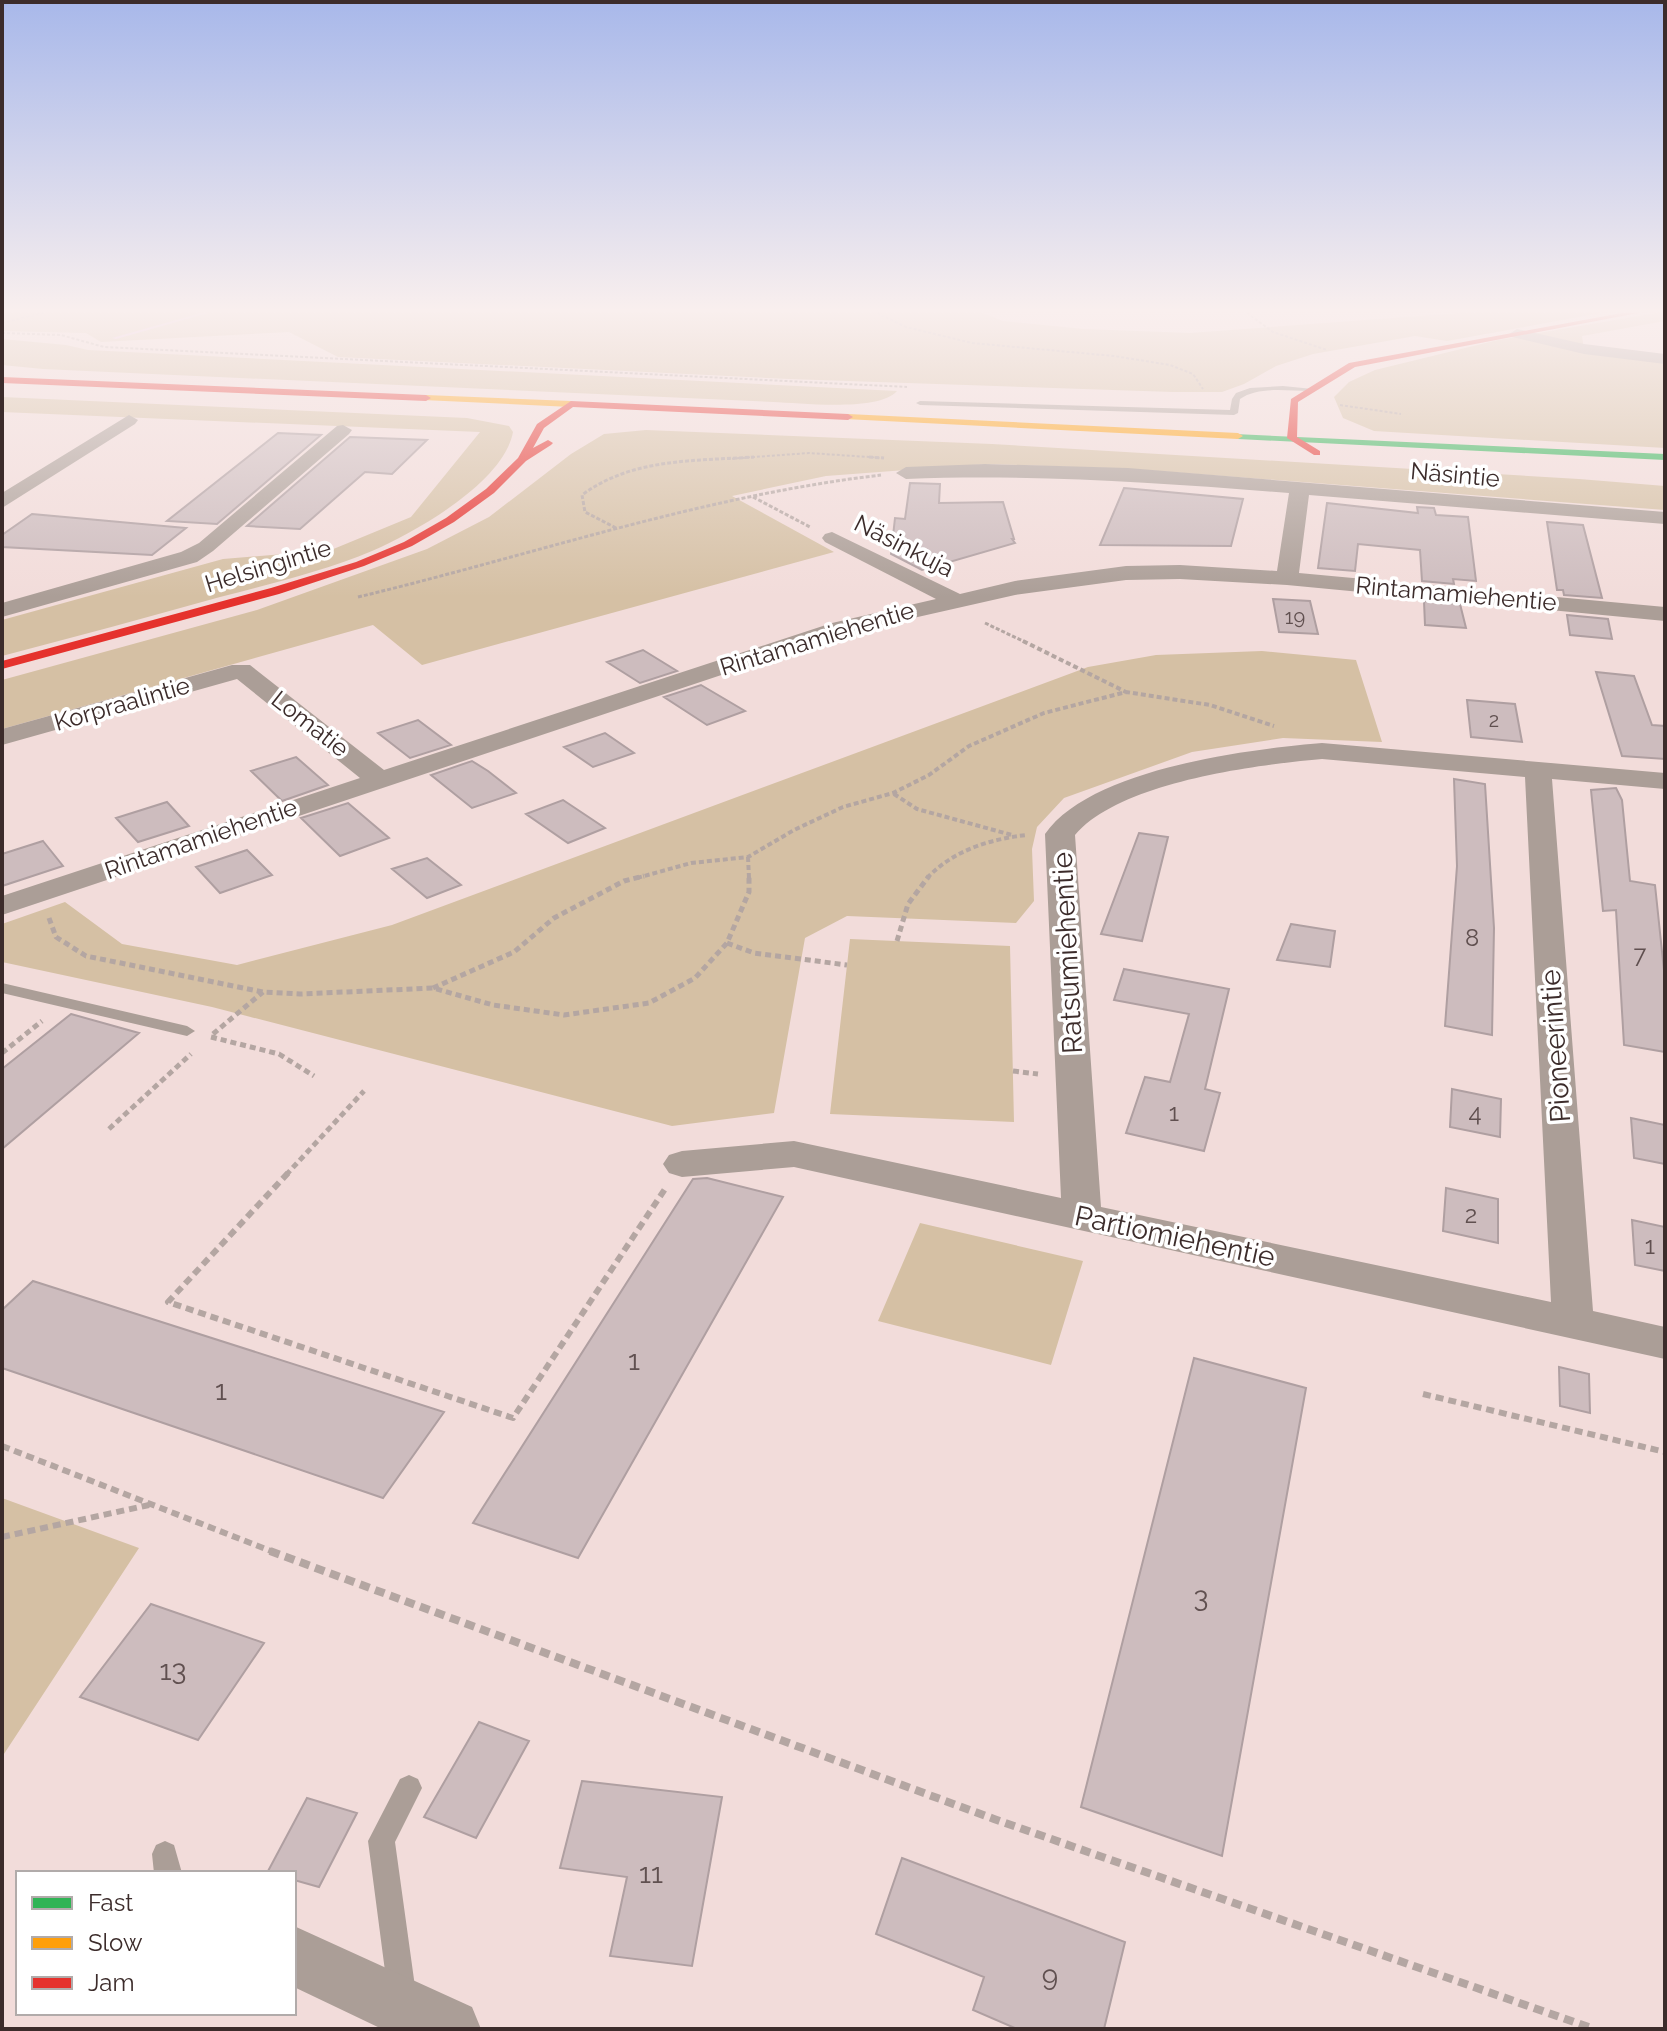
<svg xmlns="http://www.w3.org/2000/svg" width="1667" height="2031" viewBox="0 0 1667 2031" font-family="Raleway,sans-serif">
<style>
.green{fill:#d5c0a4}
.lines{fill:none;stroke-linecap:round;stroke-linejoin:round}
.stream{fill:#e8beee;fill-rule:evenodd}
.building{fill:#cdbcbe;stroke:#af9fa1;stroke-width:2}
.path-far5{stroke:#b4a6a2;stroke-width:2;stroke-dasharray:3 2;stroke-linecap:butt}
.path-far4{stroke:#b4a6a2;stroke-width:3;stroke-dasharray:4 2;stroke-linecap:butt}
.path-far3{stroke:#b4a6a2;stroke-width:4;stroke-dasharray:5 3;stroke-linecap:butt}
.path-far2{stroke:#b4a6a2;stroke-width:5;stroke-dasharray:6 4;stroke-linecap:butt}
.path-far1{stroke:#b4a6a2;stroke-width:6;stroke-dasharray:8 5;stroke-linecap:butt}
.path{stroke:#b4a6a2;stroke-width:8;stroke-dasharray:10 6;stroke-linecap:butt}
.lane{fill:#ab9e97;fill-rule:evenodd}
.street{fill:#ab9e97;fill-rule:evenodd}
.fast{fill:#30b455;fill-rule:evenodd}
.slow{fill:#ff9f0a;fill-rule:evenodd}
.jam{fill:#e5322d;fill-rule:evenodd}
.labels{text-anchor:middle;stroke-width:7;stroke-linejoin:round;paint-order:stroke}
.far-number-label{font-size:20px;fill:#605050}
.far-street-label{font-size:24px;fill:#3c2c2b;stroke:#fff}
.number-label{font-size:24px;fill:#605050}
.street-label{font-size:28px;fill:#3c2c2b;stroke:#fff}
.near-number-label{font-size:28px;fill:#605050}
</style>
<rect width="100%" height="100%" fill="#f2dcda"/>
<!-- green -->
<path class="green" d="M2,313H983L1003,321L1084,329L1190,333L1460,313H1601L1447,341L1415,336L1313,354L1276,366L1244,384L1222,392H1173L789,379L338,357L289,332L101,342L86,333L2,331Z
M1656,313H1665V321L1582,336L1584,349L1665,359V448L1374,431L1343,418L1334,397L1349,382L1375,370L1498,340Z
M2,339L66,345L88,350L897,391C879,412 801,403 773,402L43,369L2,365Z
M2,397L467,418L509,426L513,432C504,482 416,532 372,551C324,571 271,584 220,597C148,617 75,637 2,656V620L223,559L331,550L411,517L480,432L2,412Z
M646,430L992,444L1579,479L1665,486V510L1132,469L986,464L826,476L732,496L834,552L422,665L373,625L2,729V680L257,610L427,549L489,517L571,454L604,434Z
M1262,651L1356,660L1382,742L1283,738L1192,752L1064,798L1037,827L1032,849L1034,901L1016,923L847,916L805,938L774,1113L672,1126L212,1007L2,962V924L65,902L122,944L237,965L392,925L1088,667L1156,655Z
M850,939L1010,946L1014,1122L830,1114Z
M920,1223L1083,1261L1051,1365L878,1321Z
M2,1498L139,1548L2,1757Z"/>
<g class="lines">
<!-- stream -->
<path class="stream" d="M201,313H208L116,339L112,338Z"/>
</g>
<!-- building -->
<path class="building" d="M278,433L321,435L217,524L167,521Z
M350,437L427,440L392,474L365,472L300,529L247,526Z
M910,483L940,484L939,503L1003,502L1014,539H1012L1015,543L922,570L891,554L895,518L905,519Z
M1124,488L1243,499L1231,546L1100,545Z
M1327,503L1418,513L1417,507L1434,508L1436,515L1468,517L1476,581L1453,579L1454,584L1422,581L1420,550L1358,544L1355,571L1318,568Z
M32,514L186,528L152,555L2,547V535Z
M1547,522L1583,525L1602,598L1564,595L1563,590H1557Z
M1273,599L1310,601L1318,634L1279,632Z
M1424,601L1460,604L1466,628L1425,625Z
M1567,615L1608,619L1612,639L1570,635Z
M643,650L677,671L640,683L607,662Z
M1596,672L1634,676L1652,725L1665,726V759L1622,756Z
M701,685L745,711L707,725L664,697Z
M1467,700L1515,704L1522,742L1471,737Z
M418,720L451,745L410,758L378,733Z
M605,733L634,753L593,767L564,747Z
M296,757L328,785L282,801L251,771Z
M472,761L488,771L516,793L472,808L431,775Z
M1454,779L1485,784L1494,928L1492,1035L1445,1026L1457,866Z
M1616,788L1622,800L1630,881L1655,885L1665,980V1052L1624,1045L1616,910L1603,911L1591,790Z
M563,800L605,828L568,843L526,814Z
M167,802L189,826L138,842L116,818Z
M348,803L362,815L389,838L340,856L301,818Z
M1139,833L1168,837L1142,941L1101,934Z
M43,841L63,866L2,886V854Z
M247,850L272,875L220,893L196,867Z
M427,858L461,885L427,898L392,869Z
M1291,924L1335,931L1330,967L1277,960Z
M1124,969L1229,989L1205,1089L1220,1093L1204,1151L1126,1133L1145,1077L1170,1082L1189,1014L1114,1000Z
M71,1014L139,1033L2,1149V1069Z
M1452,1089L1501,1099L1500,1137L1450,1127Z
M1631,1118L1665,1125V1164L1634,1158Z
M707,1178L783,1197L578,1558L473,1523L693,1179Z
M1446,1188L1498,1199V1243L1443,1231Z
M1632,1220L1665,1227V1271L1635,1265Z
M33,1281L444,1412L383,1498L2,1368V1310Z
M1194,1358L1306,1388L1222,1856L1081,1807Z
M1559,1367L1589,1374L1590,1413L1560,1406Z
M151,1604L264,1643L198,1740L80,1697Z
M479,1722L529,1741L476,1838L424,1817Z
M582,1781L722,1797L692,1966L610,1956L627,1877L560,1868Z
M307,1798L357,1813L319,1887L294,1880V1873H267Z
M902,1858L1125,1942L1104,2029H1017L973,2010L984,1977L876,1934Z"/>
<g class="lines">
<!-- path-far5 -->
<path class="path-far5" d="M877,313L906,327L972,343L1114,356L1170,365L1193,374L1203,389
M1247,313L1273,332L1327,350
M2,323L43,313
M2,333L61,335L104,347L907,387
M1340,405L1401,414
M727,459L809,453L884,458"/>
<!-- path-far4 -->
<path class="path-far4" d="M869,457L884,458
M753,497L810,527
M616,528L585,512L582,495C632,458 694,461 754,457
M358,597C533,555 702,496 881,475
M985,623L1027,643"/>
<!-- path-far3 -->
<path class="path-far3" d="M1023,641L1126,692
M894,794L917,809L1012,835
M748,857L749,878
M637,878L691,863L748,857L794,830L843,807L893,793L929,775L969,746L1044,713L1126,692L1210,705L1274,726
M927,878C954,850 990,839 1027,835"/>
<!-- path-far2 -->
<path class="path-far2" d="M49,918L56,937L86,956L263,992L300,994L433,988L493,1005L564,1015L649,1003L695,978L727,943L749,892V876
M897,941L908,904L929,876
M727,943L754,953L847,965
M433,988L514,952L554,918L624,881L644,876
M213,1034L263,992
M211,1037L279,1054L314,1076
M2,1053L42,1021
M1013,1071L1038,1074
M109,1129L191,1054
M286,1175L364,1091"/>
<!-- path-far1 -->
<path class="path-far1" d="M288,1173L168,1302L513,1418L665,1189
M1423,1394L1665,1452
M2,1446L276,1553
M2,1537L149,1505"/>
<!-- path -->
<path class="path" d="M270,1551L994,1819L1594,2029"/>
<!-- lane -->
<path class="lane" d="M1283,386L1313,389L1309,391C1287,391 1258,386 1240,399L1238,413L1234,415L920,405L916,403L920,401L1230,410L1232,399L1236,393L1250,388Z
M2,983L187,1026L195,1031L187,1036L2,993Z
M409,1775L418,1779L422,1788L395,1842L416,1994L412,2004L402,2008L392,2004L388,1994L368,1841L400,1779Z
M165,1841L174,1845L182,1873H154L152,1854L156,1845Z"/>
<!-- street -->
<path class="street" d="M1517,329L1584,344L1665,354V364L1584,354L1512,337L1509,334Z
M129,415L138,420L135,424L2,508V493Z
M343,425L352,430L349,434L213,551L197,562L2,617V603L181,552L199,543L337,426Z
M985,464L1128,468L1665,512V524L1309,495L1299,573L1665,607V621L1287,585L1180,579L1126,580L1015,595L847,633L2,915V896L360,778L237,679L2,745V729L232,665H250L384,770L832,623L936,599L825,542L822,538L825,534L832,532L960,594L1015,581L1126,566L1180,565L1277,571L1289,493C1161,483 1035,474 906,479L896,473L906,467Z
M1322,743L1665,773V789L1552,779L1593,1311L1665,1327V1359L794,1167L682,1177L669,1173L663,1164L669,1155L682,1151L794,1141L1061,1198L1045,834C1090,769 1248,749 1322,743ZM1322,759L1525,777L1551,1302L1101,1207L1075,835C1120,782 1255,765 1322,759Z
M294,1926L472,2007L481,2029H382L294,1987Z"/>
<!-- fast -->
<path class="fast" d="M1235,434L1665,454V460L1238,439L1235,438Z"/>
<!-- slow -->
<path class="slow" d="M426,395L571,401L576,404L571,407L423,400Z
M848,414L1238,433L1243,436L1238,439L845,419Z"/>
<!-- jam -->
<path class="jam" d="M1622,313H1638L1355,367L1298,402L1297,437L1320,451V455H1314L1287,438L1291,399L1349,363Z
M2,377L426,395L431,398L426,401L2,383Z
M571,401L848,414L853,417L848,420L573,407L544,428L533,448L548,440L553,443L551,445L526,461L494,493L454,522L412,546L364,566L279,594L2,669V661L271,588L356,562L404,542L446,518L486,489L518,458L537,424Z"/>
</g>
<!-- sky -->
<linearGradient id="sky" x2="0" y2="1"><stop stop-color="#a8b8ea"/><stop offset="0.52" stop-color="#f9efee"/><stop offset="1" stop-color="#f9efee" stop-opacity="0"/></linearGradient>
<rect width="1667" height="597" fill="url(#sky)"/>
<g class="labels">
<!-- far-number labels -->
<g class="far-number-label">
<text x="1295" y="624">19</text>
<text x="1494" y="727">2</text>
</g>
<!-- far-street labels -->
<g class="far-street-label">
<text transform="translate(1455 475) rotate(5)" y="8">Näsintie</text>
<text transform="translate(904 546) rotate(27)" y="8">Näsinkuja</text>
<text transform="translate(268 566) rotate(-17)" y="8">Helsingintie</text>
<text transform="translate(1456 594) rotate(5)" y="8">Rintamamiehentie</text>
<text transform="translate(817 639) rotate(-17)" y="8">Rintamamiehentie</text>
<text transform="translate(122 704) rotate(-16)" y="8">Korpraalintie</text>
<text transform="translate(310 724) rotate(38)" y="8">Lomatie</text>
<text transform="translate(201 839) rotate(-19)" y="8">Rintamamiehentie</text>
</g>
<!-- number labels -->
<g class="number-label">
<text x="1472" y="946">8</text>
<text x="1640" y="963">7</text>
<text x="1174" y="1121">1</text>
<text x="1475" y="1121">4</text>
<text x="1471" y="1223">2</text>
<text x="1650" y="1254">1</text>
</g>
<!-- street labels -->
<g class="street-label">
<text transform="translate(1067 953) rotate(-93)" y="10">Ratsumiehentie</text>
<text transform="translate(1555 1046) rotate(-94)" y="10">Pioneerintie</text>
<text transform="translate(1175 1236) rotate(12)" y="10">Partiomiehentie</text>
</g>
<!-- near-number labels -->
<g class="near-number-label">
<text x="634" y="1370">1</text>
<text x="221" y="1400">1</text>
<text x="1201" y="1607">3</text>
<text x="173" y="1680">13</text>
<text x="651" y="1883">11</text>
<text x="1050" y="1986">9</text>
</g>
</g>
<!-- border -->
<rect width="1667" height="2031" fill="none" stroke="#3c2c2b" stroke-width="8"/>
<!-- legend -->
<rect x="16" y="1871" width="280" height="144" fill="#ffffff" stroke="#b1abaa" stroke-width="2"/>
<rect x="32" y="1897" width="40" height="12" fill="#30b455" stroke="#b1abaa" stroke-width="2"/>
<text x="88" y="1911" font-size="24" fill="#3c2c2b">Fast</text>
<rect x="32" y="1937" width="40" height="12" fill="#ff9f0a" stroke="#b1abaa" stroke-width="2"/>
<text x="88" y="1951" font-size="24" fill="#3c2c2b">Slow</text>
<rect x="32" y="1977" width="40" height="12" fill="#e5322d" stroke="#b1abaa" stroke-width="2"/>
<text x="88" y="1991" font-size="24" fill="#3c2c2b">Jam</text>
</svg>
